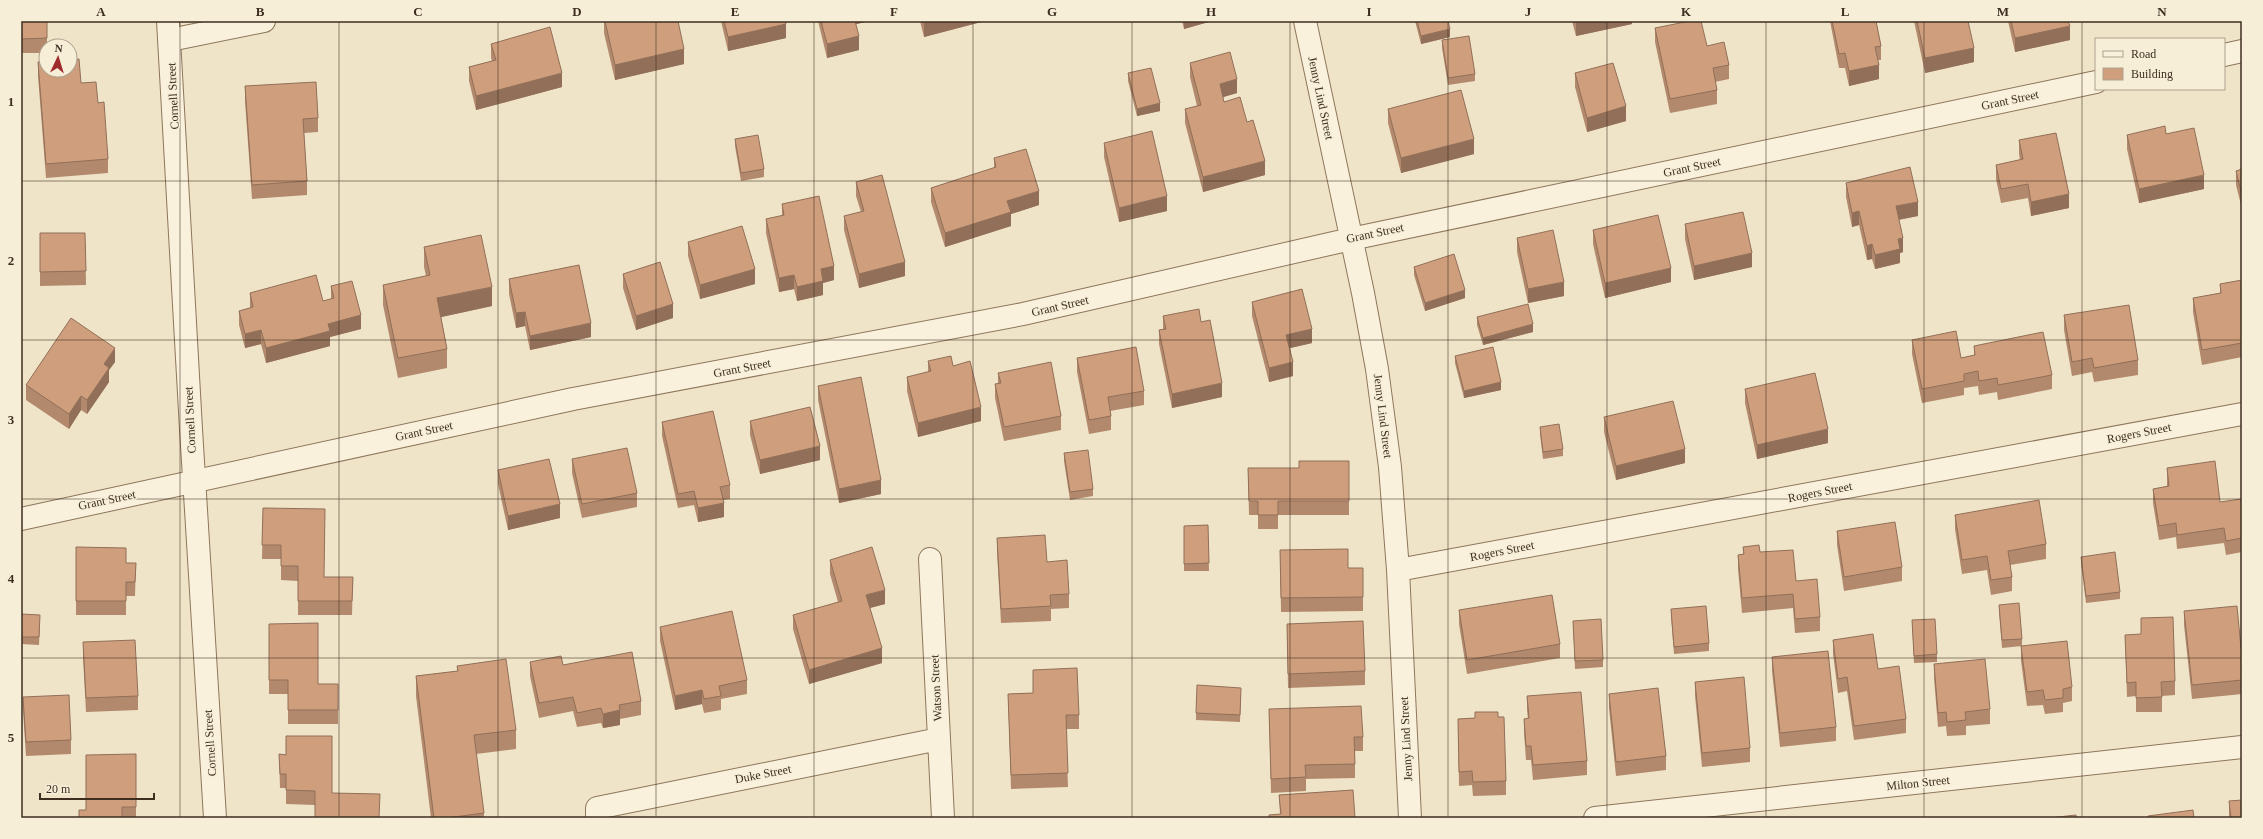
<svg xmlns="http://www.w3.org/2000/svg" width="2263" height="839" viewBox="0 0 2263 839" font-family="'Times New Roman',serif">
<style>
.lines{fill:none;stroke-linecap:round;stroke-linejoin:round}
.minor-casing{stroke:#8d765c;stroke-width:24}
.minor{stroke:#faf1dc;stroke-width:22}
.wall{fill:#b2896c}
.shaded-wall{fill:#916f58}
.building{fill:#cf9f7d;stroke:#916f58}
.grid{fill:none;stroke:#3d2e20;stroke-width:1;stroke-opacity:0.55}
.labels{text-anchor:middle;stroke-width:3;stroke-linejoin:round;paint-order:stroke}
.street-label{font-size:12px;fill:#3d2e20;stroke:#f7eed8}
.neatline{fill:none;stroke:#3d2e20;stroke-width:1.5}
.grid-label{font-size:13px;text-anchor:middle;font-weight:bold;fill:#3d2e20}
</style>
<rect width="100%" height="100%" fill="#f0e4c8"/>
<g class="lines">
<defs>
<path id="minor" d="M168,21L191,429L215,818
M1305,21L1363,293L1377,369L1390,467L1398,570L1410,818
M170,40L264,21
M2224,55L2242,51
M21,519L573,399L1023,314L1351,239L2096,82
M930,559L943,818
M1398,570L2242,414
M597,818V808L939,739
M1595,818L2242,747"/>
</defs>
<!-- minor casing -->
<use href="#minor" class="minor-casing"/>
<!-- minor -->
<use href="#minor" class="minor"/>
</g>
<!-- wall -->
<path class="wall" d="M21,21L47,38V46H46V53H21Z
M604,21H678L684,64L615,80L604,33Z
M721,21H785L786,38L728,51Z
M818,21H869L856,24L859,50L827,58Z
M920,21H985L924,37Z
M1182,21H1212L1184,29Z
M1415,21H1448L1450,37L1421,44Z
M1572,21H1632V24L1576,36Z
M1830,21H1876L1881,46V60H1878L1879,79L1849,86L1845,68H1839Z
M1914,21H1968L1974,62L1925,73Z
M2008,21H2068L2070,40L2015,52Z
M1655,28L1707,46L1729,65V79L1715,82L1717,90V104L1670,113L1655,42Z
M1442,40L1475,74V81L1448,85L1442,48Z
M491,44L562,87L476,110L469,81V67L492,61L491,58Z
M38,62L81,83L98,103L108,159V173L46,178L38,76Z
M1190,63L1237,93L1223,97L1224,102L1247,122L1265,175L1203,192L1185,123V109L1197,106L1190,77Z
M1128,73L1160,111L1137,116L1128,81Z
M1575,73L1626,121L1587,132L1575,87Z
M245,86L318,118V132L304,133L307,181V195L252,199L245,101Z
M1388,109L1474,154L1401,173L1388,123Z
M2166,134L2204,189L2139,203L2127,149V135Z
M735,139L764,169V177L741,181L735,146Z
M2019,140L2069,208L2031,216L2028,198L2001,203L1996,179V165L2020,160L2019,154Z
M1104,143L1167,211L1119,222L1104,157Z
M994,158L1039,205L1011,214V226L945,247L931,202V188L994,168Z
M2242,169V209L2236,185V171Z
M856,182L905,276L859,288L844,230V216L861,212L856,196Z
M1846,183L1918,216L1899,220L1903,252L1900,253V263L1875,269L1872,259L1867,260L1859,225L1852,227L1846,197Z
M782,204L834,280L823,283V295L797,301L794,289L779,292L766,233V219L782,216Z
M1685,224L1752,267L1694,280L1685,239Z
M1593,230L1671,282L1605,298L1593,244Z
M40,233H85L86,285L40,286Z
M1517,238L1564,296L1528,303L1517,252Z
M688,242L755,284L700,299L688,256Z
M424,247L492,306L441,317L447,349V368L398,378L383,305V285L426,276L424,267Z
M1414,267L1465,298L1425,311L1414,275Z
M623,274L673,318L636,330L623,288Z
M509,279L591,337L530,350L525,326L516,328L509,294Z
M2242,280V357L2202,365L2193,312V298L2220,293V284Z
M331,286L361,329L330,337V346L266,363L261,344L245,348L239,325V311L250,308V293L323,301L331,299Z
M1252,302L1312,343L1290,348L1293,376L1269,382L1252,316Z
M2064,315L2138,360V375L2094,382L2092,372L2072,376L2064,330Z
M1163,316L1222,397L1172,408L1159,344V330L1163,329Z
M1477,317L1533,332L1483,345L1477,325Z
M1912,340L1961,358L1974,355V346L2052,375V389L1998,400L1997,392L1979,395L1978,386L1964,388V395L1922,403L1912,354Z
M1455,356L1501,390L1464,398L1455,363Z
M1077,358L1144,391V405L1110,411L1111,416V430L1089,434L1077,372Z
M928,361L953,366L981,421L918,437L907,391V377L928,372Z
M115,362L109,370V382L87,414L81,410L69,429L26,400V385Z
M998,373L1061,416V430L1004,441L995,398V384H998Z
M818,386L881,494L839,503L818,400Z
M1745,389L1828,443L1757,459L1745,403Z
M1604,417L1685,463L1616,480L1604,432Z
M750,421L820,460L760,474L750,435Z
M662,422L730,485V499L723,500L724,517L698,522L694,505L678,508L662,436Z
M1540,427L1563,449V456L1543,459L1540,434Z
M1064,453L1093,489V496L1070,500L1064,461Z
M572,459L637,493V507L582,518L572,473Z
M1349,461V515H1278V529H1258V515H1249L1248,468H1299Z
M2167,468L2220,502L2242,509V552L2226,555L2224,543L2177,549L2176,537L2159,540L2153,503V489L2167,486Z
M498,470L560,518L508,530L498,484Z
M263,508L324,577H353L352,615H298V581L281,580V559H262Z
M1955,515L2046,544V559L2010,565L2012,577V591L1991,595L1987,570L1962,574L1955,529Z
M1208,525L1209,571H1184V526Z
M1837,531L1902,567V581L1844,591L1837,545Z
M997,538L1047,562L1069,594V608L1051,609V621L1001,623L997,552Z
M76,547L126,563H136L135,596H126V615H76Z
M1743,547L1760,552L1796,581L1820,617V631L1795,633L1793,608L1742,613L1738,569V555L1743,554Z
M1280,550L1348,568L1363,597V611L1281,612Z
M2081,557L2120,592V599L2086,603L2081,564Z
M830,560L885,604L870,608L882,663L809,684L793,629V615L838,602L830,574Z
M1999,605L2022,639V646L2002,648L1999,612Z
M1671,609L1709,643V651L1674,654L1671,616Z
M1459,610L1560,644V658L1467,674L1459,624Z
M2184,611L2242,648V694L2192,699L2184,625Z
M21,614L40,623L39,645L21,644Z
M1912,620L1937,654V662L1914,663Z
M1573,621L1603,660V667L1575,669Z
M269,624L318,684H338V724H288V694H269Z
M1287,624L1365,671V685L1288,688Z
M660,627L747,680V694L721,699V710L704,713L702,704L675,710L660,641Z
M2125,635L2175,681V695L2162,696V712H2136V696L2127,697Z
M1833,640L1878,669L1906,719V733L1854,740L1847,691L1838,693L1833,654Z
M83,642L138,696V710L86,712L83,657Z
M2021,646L2072,687V701L2063,703V712L2045,714L2043,705L2027,706L2021,661Z
M1772,657L1836,727V741L1780,747L1772,671Z
M530,662L563,665L641,701V715L620,719V725L603,728L601,723L577,727L573,711L539,718L530,676Z
M1934,664L1990,709V724L1966,726V735L1947,736L1946,726L1938,727L1934,678Z
M457,666L516,730V749L476,754L484,813V818H431L416,696V676L457,671Z
M1033,670L1079,715V729H1066L1068,787L1011,789L1008,694L1033,693Z
M1695,682L1750,748V762L1702,767L1695,696Z
M1609,694L1666,756V770L1616,776L1609,708Z
M1241,695L1240,722L1196,720V713Z
M1527,696L1587,761V775L1533,780L1531,760H1526L1524,733V719H1528L1527,710Z
M23,697L71,740V754L26,756L23,711Z
M1269,709L1363,737V751H1355V778L1306,779V791L1271,793Z
M1498,717L1506,781V795L1473,796L1472,785L1459,786L1458,719Z
M332,736L315,805L286,804V788H280L279,754L286,755Z
M136,754V818H79L86,810Z
M1353,790L1280,814L1279,795Z
M2229,801L2242,818H2229Z"/>
<!-- shaded-wall -->
<path class="shaded-wall" d="M853,21H869L853,25Z
M933,21H985L924,37V23Z
M1184,21H1212L1184,29Z
M1580,21H1632V24L1576,36V22Z
M786,24V38L728,51V37Z
M2070,26V40L2015,52V38Z
M1450,29V37L1421,44V36Z
M859,36V50L827,58V44Z
M1974,48V62L1925,73V58Z
M684,49V64L615,80V65Z
M1879,65V79L1849,86V71Z
M562,73V87L476,110V96Z
M1237,79V93L1220,98V84Z
M1160,103V111L1137,116V109Z
M1626,106V121L1587,132V118Z
M1474,139V154L1401,173V158Z
M1265,161V175L1203,192V177Z
M2204,175V189L2139,203V189Z
M1039,191V205L1011,214V226L945,247V233L1007,201Z
M2069,194V208L2031,216V202Z
M1167,196V211L1119,222V208Z
M1918,202V216L1896,220V206Z
M1859,211V225L1852,227V213Z
M1903,238V252L1900,253V263L1875,269V255L1898,239Z
M1872,244V259L1867,260V246Z
M1752,253V267L1694,280V266Z
M905,262V276L859,288V274Z
M834,266V280L823,283V295L797,301V287L821,269Z
M1671,268V282L1605,298V283Z
M755,269V284L700,299V285Z
M794,275V289L779,292V278Z
M1564,282V296L1528,303V289Z
M492,287V306L437,318V298Z
M1465,290V298L1425,311V303Z
M673,304V318L636,330V316Z
M525,312V326L516,328V313Z
M361,315V329L330,337V346L266,363V348L328,324Z
M591,323V337L530,350V336Z
M1533,324V332L1483,345V338Z
M1312,329V343L1286,349V335Z
M261,330V344L245,348V334Z
M115,348V362L109,370V382L87,414V400L104,364Z
M1293,362V376L1269,382V368Z
M1501,382V390L1464,398V391Z
M1222,383V397L1172,408V394Z
M81,396V410L69,429V414Z
M981,407V421L918,437V423Z
M1828,429V443L1757,459V445Z
M820,446V460L760,474V460Z
M1685,449V463L1616,480V466Z
M881,480V494L839,503V489Z
M724,503V517L698,522V508Z
M560,504V518L508,530V516Z
M885,590V604L866,609V595Z
M882,648V663L809,684V670Z
M702,690V704L675,710V696Z
M620,710V725L603,728V714Z"/>
<!-- building -->
<path class="building" d="M21,21H47V38L21,39Z
M605,21H678L684,49L615,65Z
M724,21H785L786,24L728,37Z
M821,21H855L859,36L827,44Z
M924,21H933L924,23Z
M1417,21H1448L1450,29L1421,36Z
M1690,21H1701L1707,46L1724,42L1729,65L1713,68L1717,90L1670,99L1655,28Z
M1832,21H1876L1881,46L1875,47L1879,65L1849,71L1845,53L1839,54Z
M1917,21H1968L1974,48L1925,58Z
M2011,21H2068L2070,26L2015,38Z
M550,27L562,73L476,96L469,67L496,60L491,44Z
M1469,36L1475,74L1448,78L1442,40Z
M1230,52L1237,79L1220,84L1224,102L1240,97L1247,122L1253,120L1265,161L1203,177L1185,109L1201,105L1190,63Z
M79,59L81,83L96,82L98,103L104,102L108,159L46,164L38,62L46,61V70H70V60Z
M1613,63L1626,106L1587,118L1575,73Z
M1151,68L1160,103L1137,109L1128,73Z
M316,82L318,118L303,119L307,181L252,185L245,86Z
M1461,90L1474,139L1401,158L1388,109Z
M2165,126L2166,134L2194,128L2204,175L2139,189L2127,135Z
M1152,131L1167,196L1119,208L1104,143Z
M2056,133L2069,194L2031,202L2028,184L2001,189L1996,165L2023,159L2019,140Z
M758,135L764,169L741,173L735,139Z
M1026,149L1039,191L1007,201L1011,212L945,233L931,188L996,167L994,158Z
M1910,167L1918,202L1896,206L1903,238L1898,239L1900,249L1875,255L1872,244L1867,246L1859,211L1852,213L1846,183Z
M2242,169V195L2236,171Z
M882,175L905,262L859,274L844,216L864,211L856,182Z
M819,196L834,266L821,269L823,281L797,287L794,275L779,278L766,219L784,215L782,204Z
M1743,212L1752,253L1694,266L1685,224Z
M1658,215L1671,268L1605,283L1593,230Z
M742,226L755,269L700,285L688,242Z
M1553,230L1564,282L1528,289L1517,238Z
M40,233H85L86,271L40,272Z
M481,235L492,287L437,298L447,349L398,358L383,285L430,275L424,247Z
M1454,254L1465,290L1425,303L1414,267Z
M660,262L673,304L636,316L623,274Z
M579,265L591,323L530,336L525,312L516,313L509,279Z
M316,275L323,301L334,298L331,286L352,281L361,315L328,324L330,331L266,348L261,330L245,334L239,311L253,307L250,293Z
M2242,280V343L2202,350L2193,298L2221,293L2220,284Z
M1302,289L1312,329L1286,335L1293,362L1269,368L1252,302Z
M1528,304L1533,324L1483,338L1477,317Z
M2129,305L2138,360L2094,368L2092,358L2072,362L2064,315Z
M1199,309L1201,322L1210,320L1222,383L1172,394L1159,330L1166,329L1163,316Z
M71,318L115,348L104,364L109,368L87,400L81,396L69,414L26,385Z
M1956,331L1961,358L1975,355L1974,346L2043,332L2052,375L1998,385L1997,378L1979,381L1978,371L1964,374V381L1922,389L1912,340Z
M1136,347L1144,391L1108,397L1111,416L1089,420L1077,358Z
M1493,347L1501,382L1464,391L1455,356Z
M951,356L953,366L970,361L981,407L918,423L907,377L931,371L928,361Z
M1051,362L1061,416L1004,427L995,384L1001,383L998,373Z
M1815,373L1828,429L1757,445L1745,389Z
M861,377L881,480L839,489L818,386Z
M1673,401L1685,449L1616,466L1604,417Z
M810,407L820,446L760,460L750,421Z
M713,411L730,485L720,487L724,503L698,508L694,491L678,494L662,422Z
M1559,424L1563,449L1543,452L1540,427Z
M627,448L637,493L582,504L572,459Z
M1088,450L1093,489L1070,492L1064,453Z
M549,459L560,504L508,516L498,470Z
M1299,461H1349V501H1278V515H1258V501H1249L1248,468H1299Z
M2215,461L2220,502L2241,499L2242,509V538L2226,541L2224,528L2177,535L2176,523L2159,526L2153,489L2169,486L2167,468Z
M2039,500L2046,544L2008,551L2012,577L1991,580L1987,556L1962,560L1955,515Z
M263,508L325,509L324,577H353L352,601H298V566H281V545H262Z
M1895,522L1902,567L1844,577L1837,531Z
M1208,525L1209,563L1184,564V526Z
M1045,535L1047,562L1067,560L1069,594L1050,595L1051,606L1001,609L997,538Z
M1759,545L1760,552L1793,550L1796,581L1817,579L1820,617L1795,619L1793,594L1742,598L1738,555L1744,554L1743,547Z
M76,547L126,548V563H136L135,582H126V601H76Z
M872,547L885,590L866,595L882,648L809,670L793,615L842,601L830,560Z
M1348,549V568H1363V597L1281,598L1280,550Z
M2115,552L2120,592L2086,596L2081,557Z
M1552,595L1560,644L1467,660L1459,610Z
M2019,603L2022,639L2002,640L1999,605Z
M1706,606L1709,643L1674,647L1671,609Z
M2237,606L2241,648H2242V680L2192,685L2184,611Z
M732,611L747,680L719,686L721,696L704,699L702,690L675,696L660,627Z
M21,614L40,615L39,637H21Z
M2173,617L2175,681L2161,682L2162,697L2136,698V682L2127,683L2125,635L2141,634V618Z
M1601,619L1603,660L1575,661L1573,621Z
M1935,619L1937,654L1914,656L1912,620Z
M1363,621L1365,671L1288,674L1287,624Z
M318,623V684H338V710H288V680H269V624Z
M1873,634L1878,669L1899,666L1906,719L1854,726L1847,677L1838,679L1833,640Z
M135,640L138,696L86,698L83,642Z
M2067,641L2072,687L2063,689V698L2045,700L2043,690L2027,692L2021,646Z
M1828,651L1836,727L1780,733L1772,657Z
M632,652L641,701L619,705L620,710L603,714L601,708L577,713L573,697L539,703L530,662L561,656L563,665Z
M506,659L516,730L474,735L484,813L446,818H434L416,676L458,671L457,666Z
M1985,659L1990,709L1965,712L1966,720L1947,722L1946,712L1938,713L1934,664Z
M1077,668L1079,715H1066L1068,773L1011,775L1008,694L1033,693V670Z
M1744,677L1750,748L1702,753L1695,682Z
M1197,685L1241,688L1240,715L1196,713Z
M1658,688L1666,756L1616,762L1609,694Z
M1581,692L1587,761L1533,765L1531,746H1526L1524,719L1529,718L1527,696Z
M69,695L71,740L26,742L23,697Z
M1361,706L1363,737H1354L1355,764L1305,765L1306,777L1271,779L1269,709Z
M1475,712H1498V717H1504L1506,781L1473,782L1472,771L1459,772L1458,719L1475,718Z
M286,736H332V793L380,794L379,818H315V791L286,790V774H280L279,754L286,755Z
M136,754V807H122V818H79V810H86V755Z
M1353,790L1355,818H1269V815L1281,814L1279,795Z
M2242,800V818H2231L2229,801Z
M2193,810L2194,818H2148V816Z
M2076,815V818H2049Z"/>
<!-- grid -->
<path class="grid" d="M180,21V818M339,21V818M498,21V818M656,21V818M814,21V818M973,21V818M1132,21V818M1290,21V818M1448,21V818M1607,21V818M1766,21V818M1924,21V818M2082,21V818M21,181H2242M21,340H2242M21,499H2242M21,658H2242"/>
<g class="labels">
<!-- street labels -->
<g class="street-label">
<text transform="translate(173 96) rotate(-93)" y="4">Cornell Street</text>
<text transform="translate(1321 98) rotate(78)" y="4">Jenny Lind Street</text>
<text transform="translate(2010 100) rotate(-12)" y="4">Grant Street</text>
<text transform="translate(1692 167) rotate(-12)" y="4">Grant Street</text>
<text transform="translate(1375 233) rotate(-12)" y="4">Grant Street</text>
<text transform="translate(1060 306) rotate(-13)" y="4">Grant Street</text>
<text transform="translate(742 368) rotate(-11)" y="4">Grant Street</text>
<text transform="translate(1383 416) rotate(83)" y="4">Jenny Lind Street</text>
<text transform="translate(190 420) rotate(-93)" y="4">Cornell Street</text>
<text transform="translate(424 431) rotate(-12)" y="4">Grant Street</text>
<text transform="translate(2139 433) rotate(-11)" y="4">Rogers Street</text>
<text transform="translate(1820 492) rotate(-11)" y="4">Rogers Street</text>
<text transform="translate(107 500) rotate(-12)" y="4">Grant Street</text>
<text transform="translate(1502 551) rotate(-11)" y="4">Rogers Street</text>
<text transform="translate(936 688) rotate(-93)" y="4">Watson Street</text>
<text transform="translate(1406 739) rotate(-93)" y="4">Jenny Lind Street</text>
<text transform="translate(210 743) rotate(-94)" y="4">Cornell Street</text>
<text transform="translate(763 774) rotate(-11)" y="4">Duke Street</text>
<text transform="translate(1918 783) rotate(-6)" y="4">Milton Street</text>
</g>
</g>
<!-- border -->
<rect width="2263" height="839" fill="none" stroke="#f7eed8" stroke-width="44"/>
<!-- legend -->
<rect x="2095" y="38" width="130" height="52" fill="#f7eed8" stroke="#ada18e"/>
<rect x="2103" y="51" width="20" height="6" fill="#faf1dc" stroke="#ada18e"/>
<text x="2131" y="58" font-size="12" fill="#3d2e20">Road</text>
<rect x="2103" y="68" width="20" height="12" fill="#cf9f7d" stroke="#ada18e"/>
<text x="2131" y="78" font-size="12" fill="#3d2e20">Building</text>
<!-- north arrow -->
<g transform="translate(58 58) rotate(4)"><circle r="19" fill="#f7eed8" stroke="#ada18e"/>
<path d="M0-3L7 15L0 10L-7 15Z" fill="#9e2a2b"/>
<text y="-6" font-size="11" font-weight="bold" text-anchor="middle" fill="#3d2e20">N</text>
</g>
<!-- scale -->
<path d="M40 793v6h114v-6" fill="none" stroke="#3d2e20" stroke-width="2"/>
<text x="46" y="793" font-size="12" fill="#3d2e20" stroke="#f7eed8" stroke-width="3" paint-order="stroke">20 m</text>
<rect x="22" y="22" width="2219" height="795" class="neatline"/>
<g class="grid-label">
<text x="101" y="16">A</text>
<text x="260" y="16">B</text>
<text x="418" y="16">C</text>
<text x="577" y="16">D</text>
<text x="735" y="16">E</text>
<text x="894" y="16">F</text>
<text x="1052" y="16">G</text>
<text x="1211" y="16">H</text>
<text x="1369" y="16">I</text>
<text x="1528" y="16">J</text>
<text x="1686" y="16">K</text>
<text x="1845" y="16">L</text>
<text x="2003" y="16">M</text>
<text x="2162" y="16">N</text>
<text x="11" y="106">1</text>
<text x="11" y="265">2</text>
<text x="11" y="424">3</text>
<text x="11" y="583">4</text>
<text x="11" y="742">5</text>
</g>
</svg>
